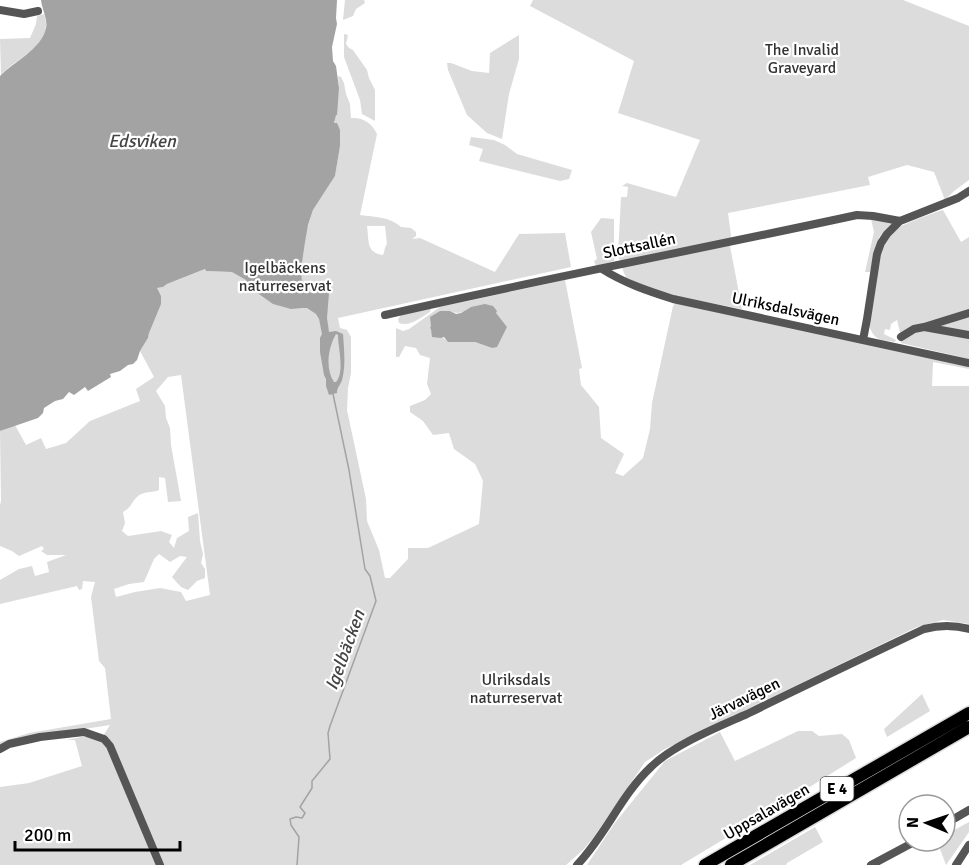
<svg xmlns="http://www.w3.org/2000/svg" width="969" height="865" viewBox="0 0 969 865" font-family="Signika,sans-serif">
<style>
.green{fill:#dcdcdc;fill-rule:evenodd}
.water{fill:#a3a3a3;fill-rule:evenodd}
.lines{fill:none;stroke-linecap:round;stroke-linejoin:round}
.stream{stroke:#a3a3a3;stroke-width:1.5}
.highway-casing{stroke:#dbdbdb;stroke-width:15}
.minor{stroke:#555;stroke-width:8}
.highway{stroke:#000;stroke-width:12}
.labels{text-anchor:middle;stroke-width:4.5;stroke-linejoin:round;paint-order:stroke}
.shield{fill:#fff;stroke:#4c4c4c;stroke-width:1.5}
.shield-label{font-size:15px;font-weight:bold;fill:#000}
.park-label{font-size:16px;fill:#333;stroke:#fff}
.street-label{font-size:16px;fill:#000;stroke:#fff}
.water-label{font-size:18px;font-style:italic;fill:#444;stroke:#fff}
</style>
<rect width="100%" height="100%" fill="#fff"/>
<!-- green -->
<path class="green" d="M345,0H364L365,3L356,9L353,16L343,20Z
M533,0H903L969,26V180L954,191L945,200L934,172L907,165L868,177L870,185L728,213L731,235L730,246L742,309L675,296L628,281L624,273L618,255L621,197H627L628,187L622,186L627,183L676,197L700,140L618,113L634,61L530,6Z
M44,14C55,46 17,56 1,75L0,39L30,38L36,24L37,16Z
M344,34L348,35L346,44L349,48L353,50L367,70L369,78L375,90V121L362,114L360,100L344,57Z
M519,35V59L509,94L502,139L487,133L467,115L448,70L447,63H451L472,71L489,73L490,53Z
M338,76L341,77L344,83L346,94L350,104L351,118C363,117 372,123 377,134L360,215C374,217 391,217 401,227L411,228L416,232V236L412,239L420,238L495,272L519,234L565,233L571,267L338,318L340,328L347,330L351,337V373L348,388L347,410L366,499L367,521L379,550L385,578H390L408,559V548H428L479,524L483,481L475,464L454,449L449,433L433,435L423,421L410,412V406L425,400L431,394L427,384L430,358L420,355L416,348L405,346L399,357H396V328L403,331L409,329L440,307L565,280L582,368L579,369L581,385L599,407L601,438L624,454L615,473L623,476L643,458L650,429L652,403L673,306L676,302L969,365V369L933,362L932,386H969V624L943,620L917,627L665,749L645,762L594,837L583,850L566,865H0V787L29,783L82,766L75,740H67L81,737L103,736L110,725L6,741L0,745V742L29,733L111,719L105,668L99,661L91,597L95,582L83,581L82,589L79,590L77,586L0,604V580L19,569L32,566L35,576L49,572L47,562L66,555H47L41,551L44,549L42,546L19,556L12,551L0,546V505L1,501L0,431L15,425L26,445L41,438L46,449L66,443L90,421L140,401L136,389L154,377L140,351L148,338L157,288L163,287L167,284L205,269L206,271L232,272L307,229L313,210L335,176L340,145V130L334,124L339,88ZM367,226H385L387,244C384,248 385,251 383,255C366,253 369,240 367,226ZM471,307L492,348L475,342H449L431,329V326L450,311C459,315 463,312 471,307ZM181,375L210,595L186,601L181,592L160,588L135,592L116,597L114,589L129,584L144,582L154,559L159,554L170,562L180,556L187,557L172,577L181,587L188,590L197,581L205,578V569L201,563L203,554L200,541L198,513L188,517L189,531L177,538L174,548L169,542L172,535L161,531L128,536L122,531L125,523L123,512C131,508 132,501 138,496C144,491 152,493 159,490V477L165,478L168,502L181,501L171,445L170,428L166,418L165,406L156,391L168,377Z
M471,137L494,140L505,145L517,154L572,170L569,179L560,181L479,161L483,149L469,145Z
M943,210L961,242L969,237V359L901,343V337L897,320L891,324L890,330L885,329L884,334L896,340L895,342C881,340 875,341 869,326C872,304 876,251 888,235C895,226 931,214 943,210Z
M601,218L614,219V261L596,266L594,261L597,259L591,232Z
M871,219L893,223L879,237L870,272H865L874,232Z
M431,308L430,312C420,318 410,327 399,323L398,319L401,315Z
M922,694L930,711L887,737L884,729Z
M798,731H812L819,736L842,734L849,740L856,758L784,803L681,865H587L614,824L665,761L720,732L735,761Z
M969,822V832L946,865L937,841H945V835Z
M815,827L823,842L787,863L786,865H750Z"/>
<!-- water -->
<path class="water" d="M41,0H337L336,18L337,24L332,47L333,61L336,66L339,88L337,115H336L334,123H337L340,130V146L335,176L313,210L308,225L305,242L301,269L302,285L304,288L311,293L316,291L321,287L326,288L329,293L327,318L329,332L336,331L343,334C344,348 346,366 342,380C340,386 337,387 337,393L329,395L326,386V379L324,375L320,352V338L322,334L319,319L316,314L307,308H302L291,309L273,304L252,289L246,280L232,272L206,271L205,269L167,284L163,287L157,288L161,296V304L149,333L148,338L140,351L137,360L133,364L128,365L120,371L110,374L111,377L88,391L85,387L74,395L69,392L63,399L55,401L44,408L43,413L38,418L0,431V76C13,62 42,49 46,28C48,20 42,9 41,0ZM336,334L338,335C338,349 345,371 336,382H334C325,368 328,348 336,334Z
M485,304L493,306L497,311L496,313L507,327L497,347L492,348L475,342H448L444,337L441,338L432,337L431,329L430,328L431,326L430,317L440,311H450L456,314L461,313L471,307Z"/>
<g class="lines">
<!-- stream -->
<path class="stream" d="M297,865L299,837L291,825L290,819L296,817L302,818L305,813L300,807L312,788V781L330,759L328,733L330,726L376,601L370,576L365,569L349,470L333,394"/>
<defs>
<path id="highway" d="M705,865L969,713
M731,865L969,727"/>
</defs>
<!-- highway casing -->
<use href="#highway" class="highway-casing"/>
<!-- minor -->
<path class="minor" d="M0,10L24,14L38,11
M602,269C624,283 648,291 673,299L969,363
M969,313L924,327L969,335
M385,315C542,279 700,249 857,215L873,216L900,221
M901,337L914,329L924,327
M863,340L867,319L877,254L881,243L887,234L900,221L958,198L969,191
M0,749L9,744L40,737L84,732L104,739L110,746L160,865
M945,824L969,810
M577,865C606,835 621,795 651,767C673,745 718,727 747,714C806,685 865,657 924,629C940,625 954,625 969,629
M871,865L916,841
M956,865L969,845"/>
<!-- highway -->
<use href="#highway" class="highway"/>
</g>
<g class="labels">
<!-- shield labels -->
<rect class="shield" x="820.5" y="777" width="33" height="24" rx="4.5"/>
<g class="shield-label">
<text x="837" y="794">E 4</text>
</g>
<!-- park labels -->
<g class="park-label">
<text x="802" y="55">The Invalid<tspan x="802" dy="18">Graveyard</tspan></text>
<text x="285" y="273">Igelbäckens<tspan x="285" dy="18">naturreservat</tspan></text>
<text x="516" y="685">Ulriksdals<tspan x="516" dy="18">naturreservat</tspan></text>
</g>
<!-- street labels -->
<g class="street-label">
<text transform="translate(639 245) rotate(-12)" y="6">Slottsallén</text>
<text transform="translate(786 308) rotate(12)" y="6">Ulriksdalsvägen</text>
<text transform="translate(744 698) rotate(-26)" y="6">Järvavägen</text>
<text transform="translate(766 811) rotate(-30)" y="6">Uppsalavägen</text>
</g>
<!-- water labels -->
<g class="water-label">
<text x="142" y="147">Edsviken</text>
<text transform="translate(345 650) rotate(-70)" y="6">Igelbäcken</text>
</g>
</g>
<!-- north arrow -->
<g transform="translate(927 823) rotate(272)"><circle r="28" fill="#ffffff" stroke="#999999" stroke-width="1.5"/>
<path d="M0-4.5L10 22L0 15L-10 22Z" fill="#000000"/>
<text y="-9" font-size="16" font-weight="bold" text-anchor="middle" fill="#000000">N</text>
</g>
<!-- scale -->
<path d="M15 841v9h165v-9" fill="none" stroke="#000000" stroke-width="3"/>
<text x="24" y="841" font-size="18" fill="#000000" stroke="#ffffff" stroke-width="4.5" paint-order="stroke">200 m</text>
</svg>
